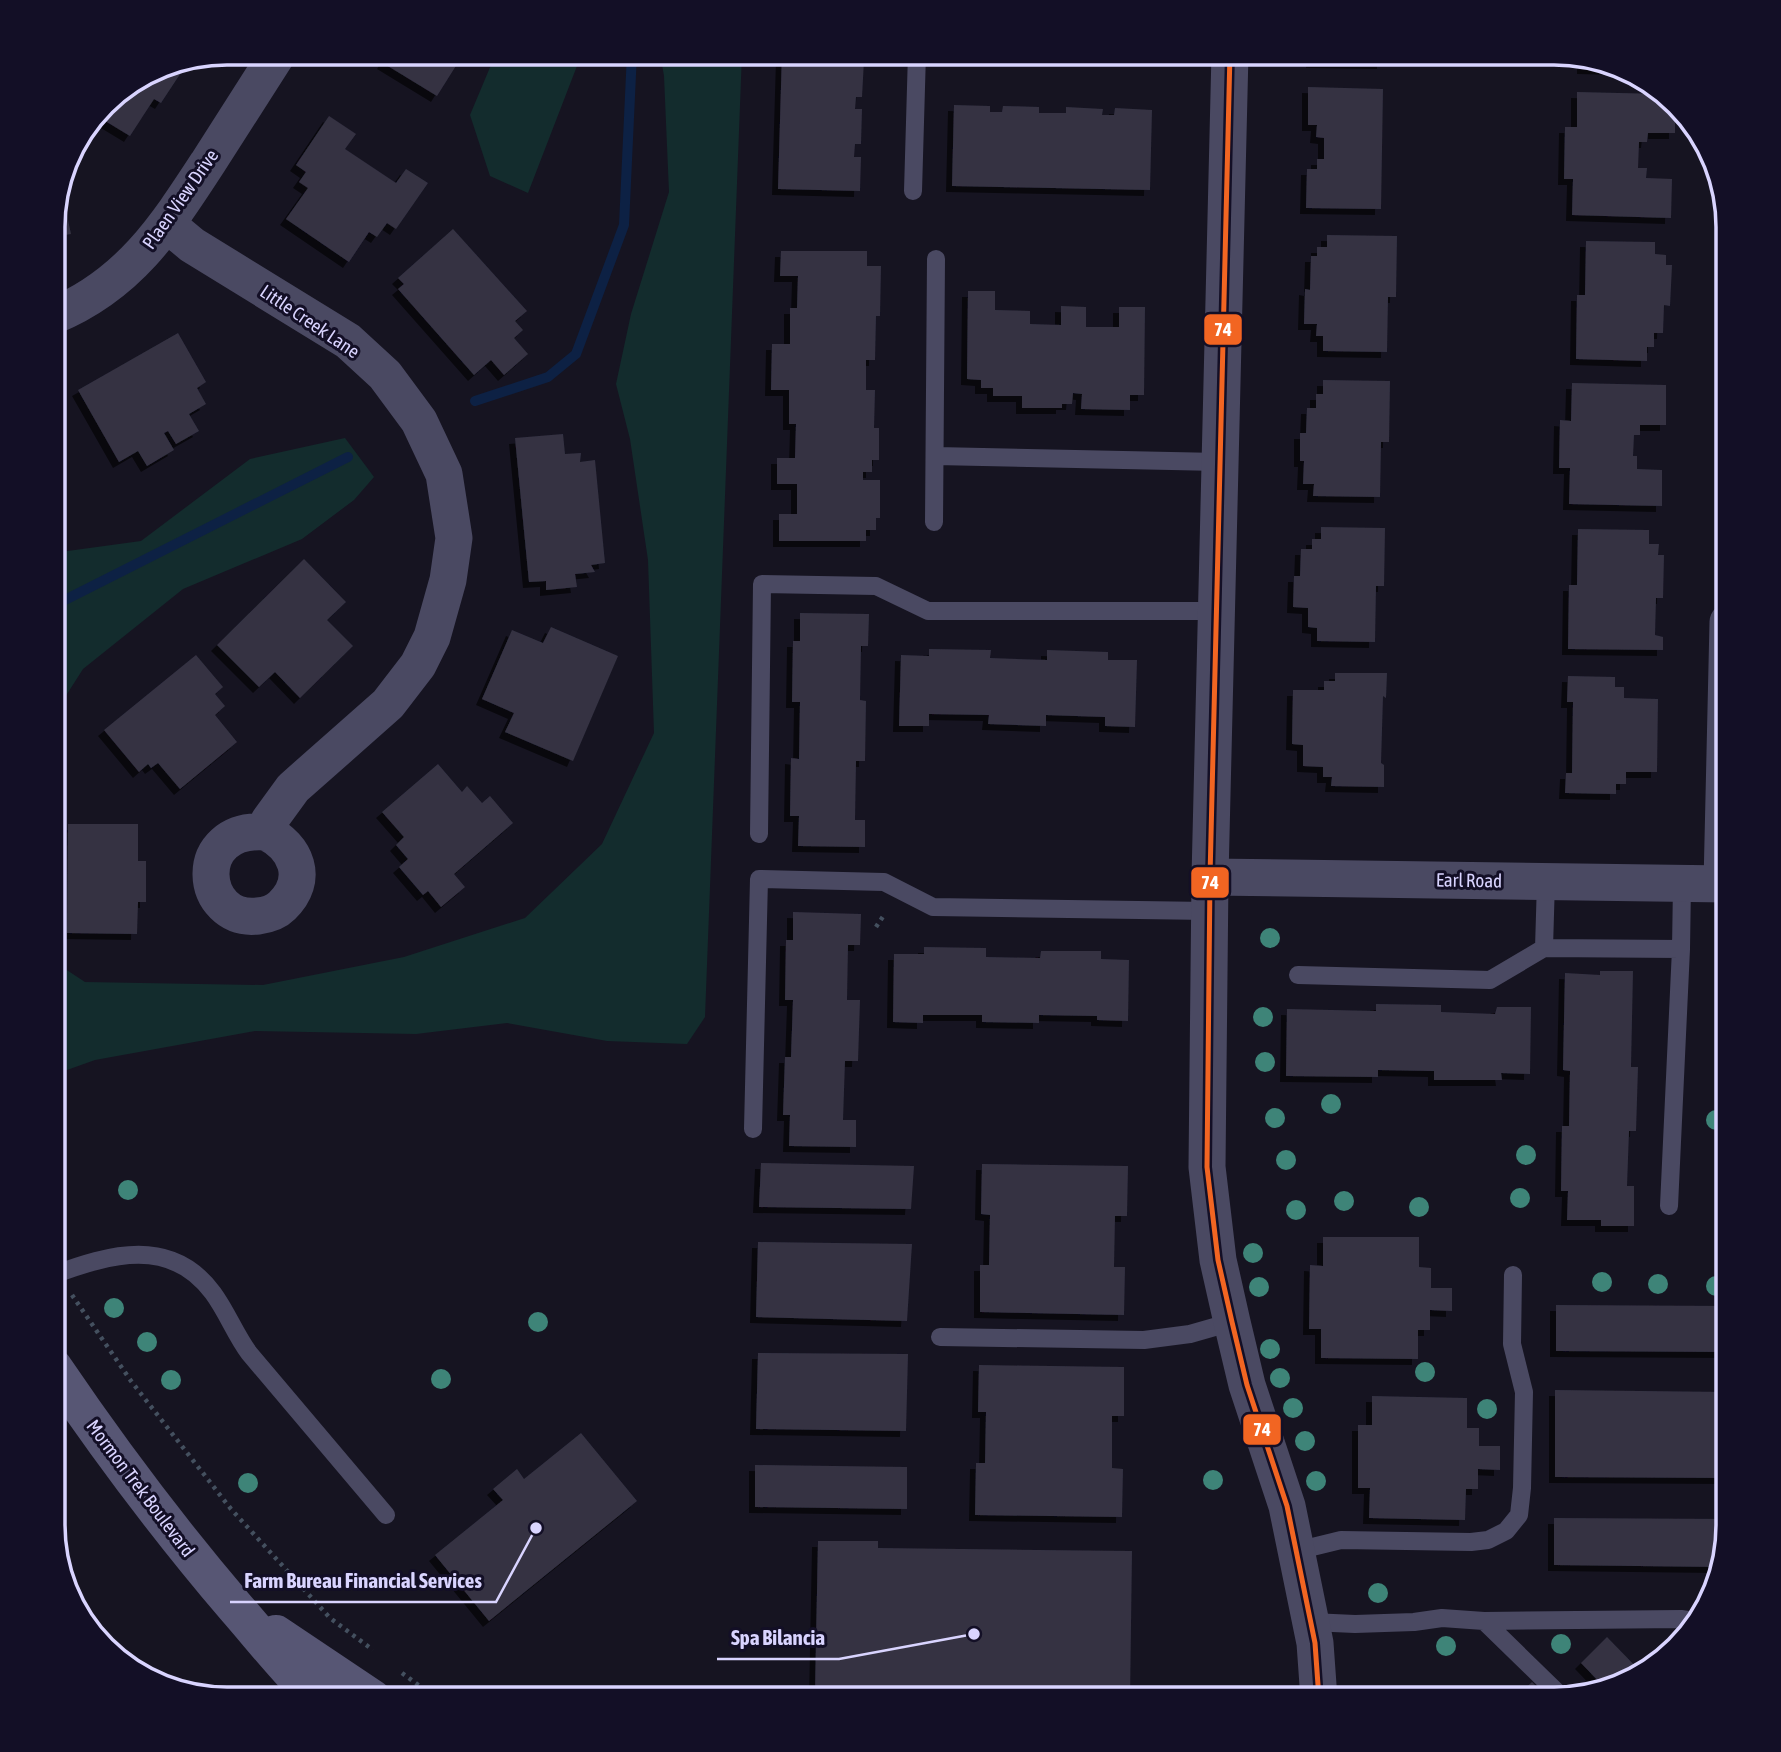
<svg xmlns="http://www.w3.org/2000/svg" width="1781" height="1752" viewBox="0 0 1781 1752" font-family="'Asap Condensed',sans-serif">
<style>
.green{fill:#132c2d}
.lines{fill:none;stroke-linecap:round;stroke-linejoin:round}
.stream{stroke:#0d2144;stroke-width:10}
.building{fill:#343243;filter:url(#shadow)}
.path{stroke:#44505f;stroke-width:4.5;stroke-dasharray:3.5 5;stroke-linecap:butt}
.service{stroke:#4a4962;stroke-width:18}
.minor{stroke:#4a4962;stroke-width:37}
.secondary{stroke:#575674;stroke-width:38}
.bus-1-casing{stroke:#130f26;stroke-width:10}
.bus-1{stroke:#f26522;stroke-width:5}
.tree{fill:#3e8478}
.labels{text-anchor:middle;stroke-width:6;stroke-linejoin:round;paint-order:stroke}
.street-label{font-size:19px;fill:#d9d4ff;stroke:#130f26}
.rim{fill:none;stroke:#d9d4ff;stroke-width:3.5}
.leader{fill:none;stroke:#d9d4ff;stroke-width:2.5}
.callout-dot{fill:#d9d4ff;stroke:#130f26;stroke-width:2.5}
.callout-label{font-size:21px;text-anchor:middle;font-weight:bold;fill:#d9d4ff;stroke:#130f26;stroke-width:6;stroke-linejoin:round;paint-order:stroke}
.line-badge{stroke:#130f26;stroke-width:2.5}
.badge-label{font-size:19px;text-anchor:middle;font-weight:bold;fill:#fff}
</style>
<defs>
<filter id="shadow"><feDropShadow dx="-6" dy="6" stdDeviation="0" flood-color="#0009"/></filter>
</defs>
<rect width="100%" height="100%" fill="#161421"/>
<!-- green -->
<path class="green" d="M496,53H582L528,193L490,176L470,115Z
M660,53H742L705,1017L687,1044L607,1041L507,1023L416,1034L255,1031L95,1060L53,1075V961L85,982L263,985L404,957L525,918L602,844L654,733L648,560L630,439L616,384L631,314L669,192L664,76Z
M345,438L374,477L354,500L302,539L183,589L83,669L53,716V553L141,541L250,459Z"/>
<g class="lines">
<!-- stream -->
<path class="stream" d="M475,401L548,377L576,354L624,225L632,53
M53,606L348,457"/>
</g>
<!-- building -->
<path class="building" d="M389,53H464L437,96L383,63Z
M782,53H857V60H864L862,97H856L855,109H862L861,144H855L854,157H861L860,191L778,189Z
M1313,53H1383V63L1312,62Z
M1583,58L1622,68V69L1583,68Z
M186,61L188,62L161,103L154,99L130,136L97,116L112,96L161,66Z
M1308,87L1383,89L1381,209L1306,208L1307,169H1317V159H1324V138L1316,137L1317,125H1308Z
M1577,92L1661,94L1675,104V133H1648L1647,142H1639L1638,168H1647L1646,178L1672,179L1671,218L1572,215L1573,179H1564L1565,127H1577Z
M954,105L990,106V112H1002L1003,106L1039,107V113H1066V107L1103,109L1102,115H1114L1115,108L1152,110L1150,190L952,186Z
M329,116L356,134L345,149L396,183L406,169L428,183L396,229L387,223L377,237L369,232L349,262L286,219L308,188L299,182L306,172L296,165Z
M61,187L71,234L53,237V215Z
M453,229L527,311L515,321L523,330L514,338L528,354L504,375L491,360L474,375L398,289L404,284L398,278Z
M1327,235L1397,236L1396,297H1388L1387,352L1323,351V336H1316L1317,324H1304L1305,289L1310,290L1311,256H1317V247H1327Z
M1586,241L1655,242V254L1666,255V265H1672L1670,306L1664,305L1663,333H1654V347H1647V361L1576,359L1577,295H1585Z
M781,251H867V266H881L880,316H876L875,360H866V390H875L874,428H879V460H872V472H863V480H880V518H876V530H866V541H779V514H797V484H777V458H795L796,424H789V390H771L772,344H790V308H797L798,276H780Z
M968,291H995V310L1030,311V324L1061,325V306L1086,307V327H1119V307H1145L1144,395H1130V410L1081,409L1082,394L1073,393L1072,404H1062V408H1022V396H993V388H981V380L967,379Z
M178,333L206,382L197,388L206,404L189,414L199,431L176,444L168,431L164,433L174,450L147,466L138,451L119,462L78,390Z
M1323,380L1390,381L1389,442H1381L1380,497L1313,496L1314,484H1303L1304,461H1300V433H1306L1307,408H1316V394H1323Z
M1572,383L1666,385V425H1640V435H1634L1633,456H1637V469L1662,470V506L1569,504L1570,468H1559L1560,420L1571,421Z
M563,434L565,454L581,453L580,462L595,460L605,563L591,565L595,572L575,574L577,587L546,590V581L529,582L515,438Z
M53,436H56L55,456H53Z
M1321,527L1385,528L1384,586H1376L1375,642L1317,641V628L1308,627V608L1293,607L1294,576H1300L1301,549H1312V539H1321Z
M1578,529L1649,530V544H1659L1658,555H1664L1663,598H1656L1655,635L1663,637V650L1568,649L1569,585H1577Z
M304,559L346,602L327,620L353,646L300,698L275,672L259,687L217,645Z
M800,613L869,614L868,646H861L860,700L866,701L865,761H856L855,820H865V847L798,846L799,816H790L791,758L799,759L800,702H792L793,641H800Z
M551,627L618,656L573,761L505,732L514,713L482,699L512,630L543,643Z
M929,649L991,650L990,658L1047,660V650L1108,652V660H1137L1135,727L1105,726V717L1046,715V726L988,724L989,715L929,714V726H899L901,655L929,656Z
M196,655L223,687L215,694L225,706L215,715L237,742L180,789L158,763L151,768L148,764L139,772L104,730Z
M1335,673H1387L1386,698L1383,696L1381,763L1384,765V787L1331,786L1332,777H1323V767L1303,766V745L1292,744L1293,690H1324V681H1335Z
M1568,676L1615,677V687H1624V698L1658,699L1657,772H1626V784H1616V794L1565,793L1566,773H1572L1573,702H1567Z
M438,764L462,792L467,786L482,803L490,796L513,823L454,874L465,887L441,907L428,891L423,895L399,867L408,859L396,845L404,837L382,812Z
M68,824H138V861H146V902H138L137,934L67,933Z
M793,912L861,914L860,945H848L847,1000H860L858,1061H845L843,1120H856V1147L789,1146L790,1115H783L785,1057H791L793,1000H785L786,940H793Z
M924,947L986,948V957L1040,958L1041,951H1101V959L1129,960L1128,1021L1097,1020V1016L1039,1015V1023L982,1022V1015H923V1023L893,1022L894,954H924Z
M1600,971H1633L1631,1067H1638L1636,1131H1629L1627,1186H1634V1226H1601V1220H1567L1568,1191H1561L1562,1126H1569L1570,1071L1563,1070L1565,973L1600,975Z
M1376,1004L1441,1005V1012L1495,1014L1497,1007H1531L1530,1074L1501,1073L1502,1080H1434V1071L1378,1070V1077L1286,1076L1287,1009L1376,1011Z
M761,1163L914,1166L911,1209L759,1207Z
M982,1164L1128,1166L1127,1216H1115L1114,1267H1125L1124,1315L980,1312V1265H989L990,1215L981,1214Z
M1323,1237H1419V1267L1431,1268V1288H1452V1311L1430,1310V1330H1418V1359L1321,1358V1329H1309L1310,1265L1323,1266Z
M758,1242L912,1244L907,1321L756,1317Z
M1556,1305L1728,1306V1352L1556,1351Z
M758,1353L908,1354L906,1431L756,1429Z
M979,1365L1124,1367V1416H1112V1468L1123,1469L1122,1517L975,1515L976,1463H985L986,1412H978Z
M1555,1390L1728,1392V1478L1555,1477Z
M1372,1396L1467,1398V1428H1479V1446H1500V1470L1478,1469V1489H1466L1465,1520L1369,1518L1370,1488H1358V1425H1372Z
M581,1433L637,1501L489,1621L435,1555L503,1500L493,1489L517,1469L524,1479Z
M755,1465L907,1467V1509L755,1507Z
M1554,1518L1728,1519V1525L1720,1567L1554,1565Z
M818,1541H878V1548L1132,1551L1130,1699L987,1697V1699H940V1696L815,1694Z
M1607,1637L1642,1673L1620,1686L1606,1689L1581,1663Z
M1532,1682L1549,1699H1514Z"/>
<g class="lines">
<!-- path -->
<path class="path" d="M876,927L884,915
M72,1295L131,1381L231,1509L330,1618L373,1650
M402,1673L437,1699"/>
<!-- service -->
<path class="service" d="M1062,53L1230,56
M913,191L917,53
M936,456L1219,462
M934,522L936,259
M759,834L762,584L876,586L928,611H1216
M1544,948L1546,881
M1298,975L1490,980L1544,948L1681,949
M753,1129L759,879L884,882L933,907L1209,911
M1669,1206L1681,949L1682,884
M53,1275C110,1254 171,1236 213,1293C227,1312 235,1334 249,1353L386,1515
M940,1337L1144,1340L1190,1334L1232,1322
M1296,1551L1341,1540L1471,1542L1488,1540L1506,1531L1519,1515L1522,1488L1524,1392L1512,1344L1513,1275
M1484,1621L1563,1698
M1311,1622L1355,1624L1414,1622L1442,1618L1484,1621L1681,1619L1694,1621
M1662,1661L1670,1655"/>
<!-- minor -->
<path class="minor" d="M1230,53L1210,877L1207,1167L1218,1260L1232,1322L1247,1385L1287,1506L1315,1643L1319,1699
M168,225L192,245L348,341L385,375L419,421L444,474L454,538L448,580L432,637L418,665L388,704L293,788L269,821L266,832C296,847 310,879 282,906C276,912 267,915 258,916C199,923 189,826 266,832
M53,316C129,285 166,227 209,161C232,125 255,89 278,53
M1210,877L1728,884
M1722,884L1728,622"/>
<!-- secondary -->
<path class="secondary" d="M53,1367C110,1451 170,1531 236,1608C263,1639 288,1671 317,1699
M276,1634L373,1699"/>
<defs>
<path id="bus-1" d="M1230,53L1210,877L1207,1167L1218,1260L1232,1322L1247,1385L1287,1506L1315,1643L1319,1699"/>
</defs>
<!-- bus-1 casing -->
<use href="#bus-1" class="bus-1-casing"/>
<!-- bus-1 -->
<use href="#bus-1" class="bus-1"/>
</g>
<!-- trees -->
<g class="tree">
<circle cx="1270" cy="938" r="10"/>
<circle cx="1263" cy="1017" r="10"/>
<circle cx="1265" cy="1062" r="10"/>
<circle cx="1331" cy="1104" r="10"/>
<circle cx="1275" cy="1118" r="10"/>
<circle cx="1716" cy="1120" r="10"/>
<circle cx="1526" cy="1155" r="10"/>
<circle cx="1286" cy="1160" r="10"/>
<circle cx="128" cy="1190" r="10"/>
<circle cx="1520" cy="1198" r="10"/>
<circle cx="1344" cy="1201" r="10"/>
<circle cx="1419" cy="1207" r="10"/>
<circle cx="1296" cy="1210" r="10"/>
<circle cx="1253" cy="1253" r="10"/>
<circle cx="1602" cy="1282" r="10"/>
<circle cx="1658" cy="1284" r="10"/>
<circle cx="1716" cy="1286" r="10"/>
<circle cx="1259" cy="1287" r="10"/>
<circle cx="114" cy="1308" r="10"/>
<circle cx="538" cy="1322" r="10"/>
<circle cx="147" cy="1342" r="10"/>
<circle cx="1270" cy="1349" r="10"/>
<circle cx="1425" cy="1372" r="10"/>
<circle cx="1280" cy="1378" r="10"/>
<circle cx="441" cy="1379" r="10"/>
<circle cx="171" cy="1380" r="10"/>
<circle cx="1293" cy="1408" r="10"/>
<circle cx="1487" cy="1409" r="10"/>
<circle cx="1305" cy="1441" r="10"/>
<circle cx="1213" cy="1480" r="10"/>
<circle cx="1316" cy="1481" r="10"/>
<circle cx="248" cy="1483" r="10"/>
<circle cx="1378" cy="1593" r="10"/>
<circle cx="1561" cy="1644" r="10"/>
<circle cx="1446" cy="1646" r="10"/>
</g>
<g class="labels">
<!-- street labels -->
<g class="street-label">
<text transform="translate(180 199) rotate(-55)" y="7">Plaen View Drive</text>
<text transform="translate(310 321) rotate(34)" y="7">Little Creek Lane</text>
<text transform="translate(1469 880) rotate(1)" y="7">Earl Road</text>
<text transform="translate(141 1488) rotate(53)" y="7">Mormon Trek Boulevard</text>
</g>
</g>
<!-- crop -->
<path d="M0 0H1781V1752H0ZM227 65H1554A162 162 0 0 1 1716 227V1525A162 162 0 0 1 1554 1687H227A162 162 0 0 1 65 1525V227A162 162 0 0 1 227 65Z" fill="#130f26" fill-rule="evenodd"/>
<path class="rim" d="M227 65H1554A162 162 0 0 1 1716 227V1525A162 162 0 0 1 1554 1687H227A162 162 0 0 1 65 1525V227A162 162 0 0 1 227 65Z"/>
<!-- callouts -->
<path class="leader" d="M536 1528L496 1602H230M974 1634L839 1659H717"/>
<g class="callout-dot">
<circle cx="536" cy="1528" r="7"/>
<circle cx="974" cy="1634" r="7"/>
</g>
<g class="callout-label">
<text x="363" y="1588">Farm Bureau Financial Services</text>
<text x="778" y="1645">Spa Bilancia</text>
</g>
<g class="line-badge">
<rect x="1203" y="313" width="40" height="33" rx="7" fill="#f26522"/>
<rect x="1190" y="866" width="40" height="33" rx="7" fill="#f26522"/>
<rect x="1242" y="1413" width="40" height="33" rx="7" fill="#f26522"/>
</g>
<g class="badge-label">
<text x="1223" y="336">74</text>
<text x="1210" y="889">74</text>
<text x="1262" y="1436">74</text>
</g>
</svg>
